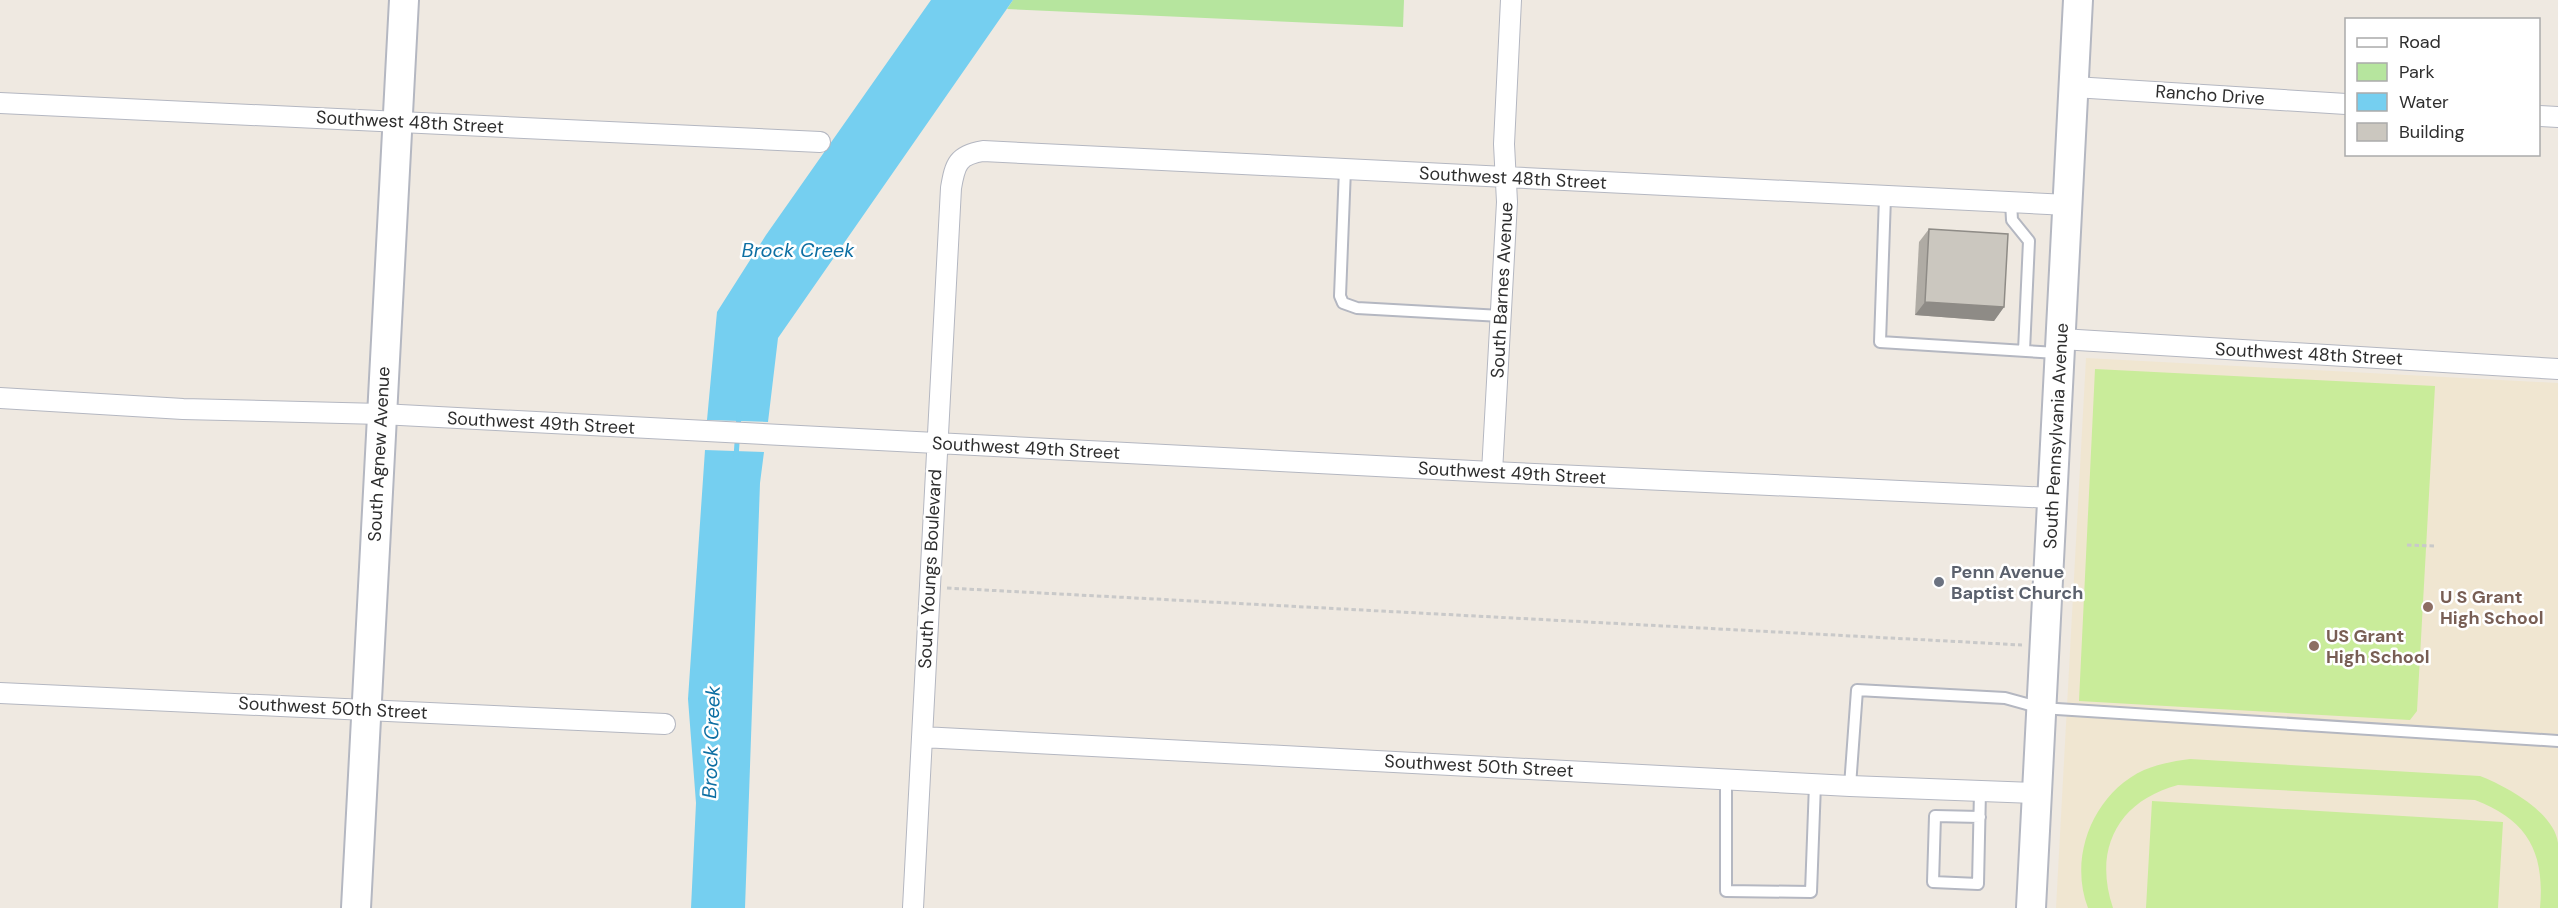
<svg xmlns="http://www.w3.org/2000/svg" width="2558" height="908" viewBox="0 0 2558 908" font-family="'DM Sans',sans-serif">
<style>
.education{fill:#f0e6d1}
.green{fill:#b6e59e}
.pitch{fill:#c9ec9a}
.water{fill:#75cff0}
.lines{fill:none;stroke-linecap:round;stroke-linejoin:round}
.stream{stroke:#75cff0;stroke-width:5}
.lane-casing{stroke:#b4b7c1;stroke-width:14}
.street-casing{stroke:#b4b7c1;stroke-width:22}
.secondary-casing{stroke:#b4b7c1;stroke-width:32}
.path{stroke:#c9c9c9;stroke-width:3;stroke-dasharray:4.5 3;stroke-linecap:butt}
.lane{stroke:#fff;stroke-width:10}
.street{stroke:#fff;stroke-width:20}
.secondary{stroke:#fff;stroke-width:28}
.wall{fill:#afaba4}
.shaded-wall{fill:#8e8b86}
.building{fill:#cbc7bf;stroke:#8e8b86;stroke-width:1.5}
.worship-dot{fill:#6b7280;stroke:#fff;stroke-width:2}
.education-dot{fill:#8d6e63;stroke:#fff;stroke-width:2}
.labels{text-anchor:middle;stroke-width:5;stroke-linejoin:round;paint-order:stroke}
.street-label{font-size:18px;fill:#2e2e2e;stroke:#fff}
.worship-label{font-size:18px;font-weight:bold;fill:#5b616d;stroke:#fff;text-anchor:start}
.education-label{font-size:18px;font-weight:bold;fill:#785e54;stroke:#fff;text-anchor:start}
.water-label{font-size:20px;font-style:italic;fill:#0d6fa3;stroke:#fff}
</style>
<rect width="100%" height="100%" fill="#efe9e1"/>
<!-- education -->
<path class="education" d="M2086,358L2558,383V908H2056Z"/>
<!-- green -->
<path class="green" d="M1013,0H1404L1403,27L1007,9Z"/>
<!-- pitch -->
<path class="pitch" d="M2095,369L2435,386L2417,711L2410,720L2079,701Z
M2190,759L2480,776C2506,786 2554,812 2558,843C2558,864 2558,887 2558,908H2540C2545,853 2528,820 2475,800L2178,785C2118,801 2093,849 2113,908H2088C2068,856 2094,793 2144,770C2159,764 2174,761 2190,759Z
M2152,801L2503,822L2498,908H2146Z"/>
<!-- water -->
<path class="water" d="M931,0H1013L778,338L768,422L707,420L717,312L766,235Z
M705,450L764,452L760,483L745,908H691L696,803L688,699Z"/>
<g class="lines">
<!-- stream -->
<path class="stream" d="M736,457L739,415"/>
<defs>
<path id="lane" d="M1345,169L1340,296L1343,303L1357,308L1501,316
M1885,197L1880,342L2057,353
M2011,202L2012,220L2029,241L2024,351
M1726,779V891L1811,892L1815,784
M1850,786L1857,690L2005,698L2041,708L2558,741
M1980,817L1935,816L1933,882L1978,884L1980,791"/>
<path id="street" d="M2074,87L2346,104
M0,103L820,142
M2538,116L2558,117
M2061,339L2558,369
M0,398L183,409L381,414L1492,472L2052,498
M1492,472L1507,202L1504,144L1511,0
M0,693L665,724
M922,737L1850,786L2037,793
M913,908L951,188C955,164 958,155 983,151L2068,205"/>
<path id="secondary" d="M356,908L404,0
M2031,908L2078,0"/>
</defs>
<!-- lane casing -->
<use href="#lane" class="lane-casing"/>
<!-- street casing -->
<use href="#street" class="street-casing"/>
<!-- secondary casing -->
<use href="#secondary" class="secondary-casing"/>
<!-- path -->
<path class="path" d="M2407,545L2437,546
M947,588L2022,645"/>
<!-- lane -->
<use href="#lane" class="lane"/>
<!-- street -->
<use href="#street" class="street"/>
<!-- secondary -->
<use href="#secondary" class="secondary"/>
</g>
<!-- wall -->
<path class="wall" d="M1929,229L2004,307L1994,321L1915,315L1919,242Z"/>
<!-- shaded-wall -->
<path class="shaded-wall" d="M1925,302L2004,307L1994,321L1915,315Z"/>
<!-- building -->
<path class="building" d="M1929,229L2008,234L2004,307L1925,302Z"/>
<!-- markers -->
<circle class="worship-dot" cx="1939" cy="582" r="6"/>
<g class="education-dot">
<circle cx="2428" cy="607" r="6"/>
<circle cx="2314" cy="646" r="6"/>
</g>
<g class="labels">
<!-- street labels -->
<g class="street-label">
<text transform="translate(2210 95) rotate(4)" y="6">Rancho Drive</text>
<text transform="translate(410 122) rotate(3)" y="6">Southwest 48th Street</text>
<text transform="translate(1513 178) rotate(3)" y="6">Southwest 48th Street</text>
<text transform="translate(1502 290) rotate(-87)" y="6">South Barnes Avenue</text>
<text transform="translate(2309 354) rotate(3)" y="6">Southwest 48th Street</text>
<text transform="translate(541 423) rotate(3)" y="6">Southwest 49th Street</text>
<text transform="translate(2056 436) rotate(-87)" y="6">South Pennsylvania Avenue</text>
<text transform="translate(1026 448) rotate(3)" y="6">Southwest 49th Street</text>
<text transform="translate(379 454) rotate(-87)" y="6">South Agnew Avenue</text>
<text transform="translate(1512 473) rotate(3)" y="6">Southwest 49th Street</text>
<text transform="translate(930 569) rotate(-87)" y="6">South Youngs Boulevard</text>
<text transform="translate(333 708) rotate(3)" y="6">Southwest 50th Street</text>
<text transform="translate(1479 766) rotate(3)" y="6">Southwest 50th Street</text>
</g>
<!-- worship labels -->
<g class="worship-label">
<text x="1951" y="578">Penn Avenue<tspan x="1951" dy="21">Baptist Church</tspan></text>
</g>
<!-- education labels -->
<g class="education-label">
<text x="2440" y="603">U S Grant<tspan x="2440" dy="21">High School</tspan></text>
<text x="2326" y="642">US Grant<tspan x="2326" dy="21">High School</tspan></text>
</g>
<!-- water labels -->
<g class="water-label">
<text x="798" y="257">Brock Creek</text>
<text transform="translate(711 742) rotate(-88)" y="7">Brock Creek</text>
</g>
</g>
<!-- legend -->
<rect x="2345" y="18" width="195" height="138" fill="#ffffff" stroke="#ababab" stroke-width="1.5"/>
<rect x="2357" y="38" width="30" height="9" fill="#ffffff" stroke="#ababab" stroke-width="1.5"/>
<text x="2399" y="48" font-size="18" fill="#2e2e2e">Road</text>
<rect x="2357" y="63" width="30" height="18" fill="#b6e59e" stroke="#ababab" stroke-width="1.5"/>
<text x="2399" y="78" font-size="18" fill="#2e2e2e">Park</text>
<rect x="2357" y="93" width="30" height="18" fill="#75cff0" stroke="#ababab" stroke-width="1.5"/>
<text x="2399" y="108" font-size="18" fill="#2e2e2e">Water</text>
<rect x="2357" y="123" width="30" height="18" fill="#cbc7bf" stroke="#ababab" stroke-width="1.5"/>
<text x="2399" y="138" font-size="18" fill="#2e2e2e">Building</text>
</svg>
